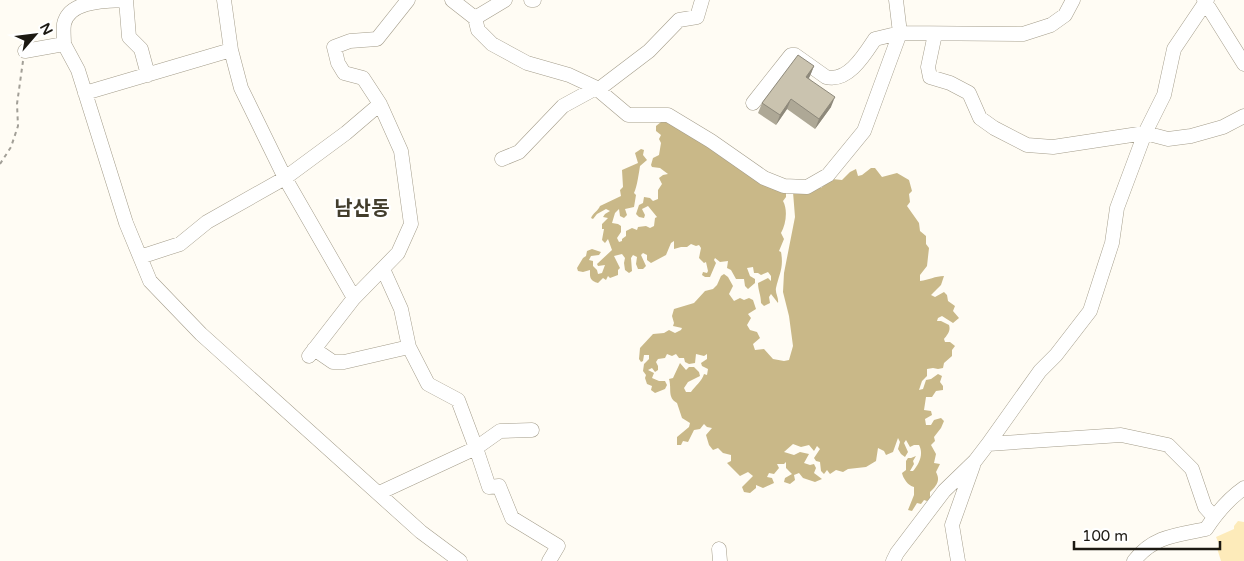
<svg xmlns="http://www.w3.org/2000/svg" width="1244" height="561" viewBox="0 0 1244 561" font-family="'Varela Round','Noto Sans KR',sans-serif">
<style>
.green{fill:#fdebba}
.forest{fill:#c9b888}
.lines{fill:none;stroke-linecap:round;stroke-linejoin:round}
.minor-casing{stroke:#a49d8b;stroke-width:15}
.path{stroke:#a29f97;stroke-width:2;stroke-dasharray:4 4;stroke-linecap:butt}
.minor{stroke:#fff;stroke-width:14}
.wall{fill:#aea896}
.shaded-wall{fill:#8d887a}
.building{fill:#cac3af;stroke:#8d887a}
.labels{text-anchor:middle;stroke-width:4.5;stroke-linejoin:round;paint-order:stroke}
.quarter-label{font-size:20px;font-weight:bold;fill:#423d2c;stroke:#fff}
</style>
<rect width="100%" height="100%" fill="#fffcf4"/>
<!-- green -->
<path class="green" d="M1238,521L1244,522V561H1221L1217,548L1220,546L1216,537L1234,529V526Z"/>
<!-- forest -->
<path class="forest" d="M666,118L786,190V197L783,201C788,210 786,224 781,233L784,239L779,251L781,252C784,268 779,274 776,288C775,293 779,298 778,303L771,294L769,297L770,303L764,306L761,303C761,295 758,290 758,283L768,278L771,281V276L768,272L761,275L758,273H754L753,267L747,268L750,276L755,279V283L748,289L745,286L744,279H736L731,270L727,268L728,261L720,262L715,258L714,260L716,263L710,277H705L702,275L703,272L707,273L708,271L706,262L704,263L699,258L701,248L699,245L696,246L691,244L687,247H681L674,249V241L671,243L666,255L651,263L647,260V255L643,253L641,255L646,266L643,269H638L636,264L637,257L633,255L631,258L632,271L629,273L625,270L624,263L625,258L622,254L614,256L620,268L618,270V275L610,278L608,276L606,280L603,278L598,283C589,280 590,277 590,270L583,272L578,271L577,268L583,258L586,256L587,251L592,249L601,252L599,255L591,256L589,260L593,261V266L597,270L598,274L602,273L605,265L598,266L597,264L612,250L608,239L605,243L602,240L604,229H602V224L608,218L603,217L605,214L610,211L606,209L597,214L593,219L591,218C593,213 598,211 600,206L621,196L620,190L623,187L622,170L638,163L635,153L641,149L644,150L643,155L647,160L640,166C639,172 637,187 634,193L636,195L634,207L625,209L627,215L624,218L620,216L619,209L615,213L612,223L618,224L621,226V232L617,238L619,242L622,241V239L626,236V231L632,228L637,230L638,227L646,226L650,228L654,226L655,218L657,217L648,206L642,209L645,215L644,218L639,217L636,214L639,205L643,203L644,197L650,198L653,201L658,199V190L662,184L659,178L663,175L668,174L660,168L652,167L651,165L653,158L659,155L661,143L659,139L661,135L656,131V126Z
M871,168H875L882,177L897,173L909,180L912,191L909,194L910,202L907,206L919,223L920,231L926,236V244L929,248L927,266L920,275V281C929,280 935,276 944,276L941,285L931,295L935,297L944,292L947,295L948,301L955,306L953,311L959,318L953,323L942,316L938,318L937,321H941L949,325C951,331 947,335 944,339L945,342H950L955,346L952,350V356L944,363L943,368L938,369L933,368L927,369V376L922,381L919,390L923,389L926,380L931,379L938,374L942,376L940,382L943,386V390L936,391L932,397H926L924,410L931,411L932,415L925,419L926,425H931L934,420L941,418L944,421L941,428L934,437L935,441L931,445L936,454L934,463L940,464L936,472C941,481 936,486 930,492V499L927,501L924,500L921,504L917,503L912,511L908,510L914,495V487C908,486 903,478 902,473L906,470V461L908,458H911L916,456L913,461L914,464L910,471H913C919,464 924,454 919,445H914L910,447L906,440L904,443L908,452L905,457L901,454L898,449L900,442L898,438L893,452L886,455L884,451L878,448L876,461L866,467L848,469L843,472L836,470L830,474L827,470L824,474L821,471L820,462L816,461L814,458L820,449L817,446L814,451L809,445L801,447L793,444L784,452L794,455L800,452L809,454L804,463L810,465L814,464L816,468L814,473L822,479L815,482L803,478L799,473L794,475L795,480L790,484L784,482L785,478L792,474L786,468V462L784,464H777L779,468L774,474L769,473L767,477L772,478L774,483L763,488L756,485V488L750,493L744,492L742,487L753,476L748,472L740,476L727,463L731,461V455L723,453L718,448L713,450L709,445L706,435L712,428L707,427L704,424L700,429L694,430L688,442L683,441L681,445H677V437L689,427L690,423L682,418L677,403C667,397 672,389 669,379L673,378L680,363L686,370L689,367H694L699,372L700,376L688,382L684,388L686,392H691C695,386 702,381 704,374L707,375L708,369L702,366L701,363L707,359V354L704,356L696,354L695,363L689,364L685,362L684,358H679L676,354L672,356L667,354L665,358L658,359L656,362L658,366V370L655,372L652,368L648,370L654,373L652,378L659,381H665L667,385L665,389L655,393L651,390L652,386L647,384L645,378L646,375L643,371L644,364L649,359V355H644L643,361L641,362L639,359L640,348L653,334L664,333L669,330L675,333L681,330L682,328L673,326L674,323L672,316L674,309L694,303L705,291L713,289L717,285L721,276L724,274L728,277L733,286L729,294L734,301L740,298L744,300L749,298L753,300L756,309L748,314L751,318L747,325L750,330L757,332L760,338L753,344L755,350L764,349L773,359L784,361L789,360L793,346L789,316L783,292L784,273L795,217L793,192L813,187L821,188L832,179L842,180L850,172L856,169L858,176L862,175Z"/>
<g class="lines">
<defs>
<path id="minor" d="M224,0L231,50L241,88L285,178L354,298
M452,0L475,18L478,30L492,44L527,63L569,75L599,89L649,51L679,20L697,17L702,0
M531,0H534
M1204,0L1244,64
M475,18L505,0
M935,34L928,67L930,77L950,83L969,93L980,118L994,128L1027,145L1053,147L1145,133L1168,139L1191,136L1223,127L1244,116
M64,44C64,38 63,30 64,24C69,0 106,1 126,0L129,37L141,49L148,75
M25,51L64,44L78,70L126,223L150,281L201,334L421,532L460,561
M85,93L231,50
M753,103L791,55H795L826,77C848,83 865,54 875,39L900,33L1023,34L1051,25L1065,15L1073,0
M502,159L519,152L563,106L596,88L628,115H668L711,141L764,178L784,186L807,187L828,175L864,131L900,33L896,0
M140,257L180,244L207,222L285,178L346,133L380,104
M383,269L401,309L409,347L428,384L458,400L476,448L489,487L499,486L512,518L558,546L549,561
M314,349L333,362H344L409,347
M309,356L354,298L398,253L411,224L401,151L380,104L363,78L344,73L338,63L334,47L350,41L377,39L408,0
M988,444L1121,435L1168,445L1192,469L1205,507L1214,517
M379,493L476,448L500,431L532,430
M719,549L720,561
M893,561L897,553L944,491L975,461L988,444L1040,371L1056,355L1090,311L1112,243L1117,208L1145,133L1164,95L1174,49L1207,0
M958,561L952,525L973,466
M1134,561C1153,536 1177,535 1206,529C1216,514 1228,499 1244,488"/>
</defs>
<!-- minor casing -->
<use href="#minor" class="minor-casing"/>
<!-- path -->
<path class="path" d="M0,164L11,147L18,126L17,104L23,61"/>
<!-- minor -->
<use href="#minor" class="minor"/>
</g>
<!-- wall -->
<path class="wall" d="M814,66L809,78L831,107L815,129L787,109L776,125L758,113L762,103Z"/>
<!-- shaded-wall -->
<path class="shaded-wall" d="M814,66L810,76L803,87L806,77Z
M835,97L831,107L815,129L819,119Z
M791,99L787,109L776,125L780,115Z"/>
<!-- building -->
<path class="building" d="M798,55L814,66L806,77L835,97L819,119L791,99L780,115L762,103Z"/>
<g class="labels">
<!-- quarter labels -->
<g class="quarter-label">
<text x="362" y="215">남산동</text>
</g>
</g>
<!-- north arrow -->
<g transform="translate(35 35) rotate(62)" stroke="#ffffff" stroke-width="4" paint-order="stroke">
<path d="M0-4L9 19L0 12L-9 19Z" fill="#1c1912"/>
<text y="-8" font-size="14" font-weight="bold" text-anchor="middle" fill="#1c1912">N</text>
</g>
<!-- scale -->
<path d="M1074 541v8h146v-8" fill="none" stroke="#1c1912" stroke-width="2.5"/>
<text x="1082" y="541" font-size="15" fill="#1c1912" stroke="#ffffff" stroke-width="4" paint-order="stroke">100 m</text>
</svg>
